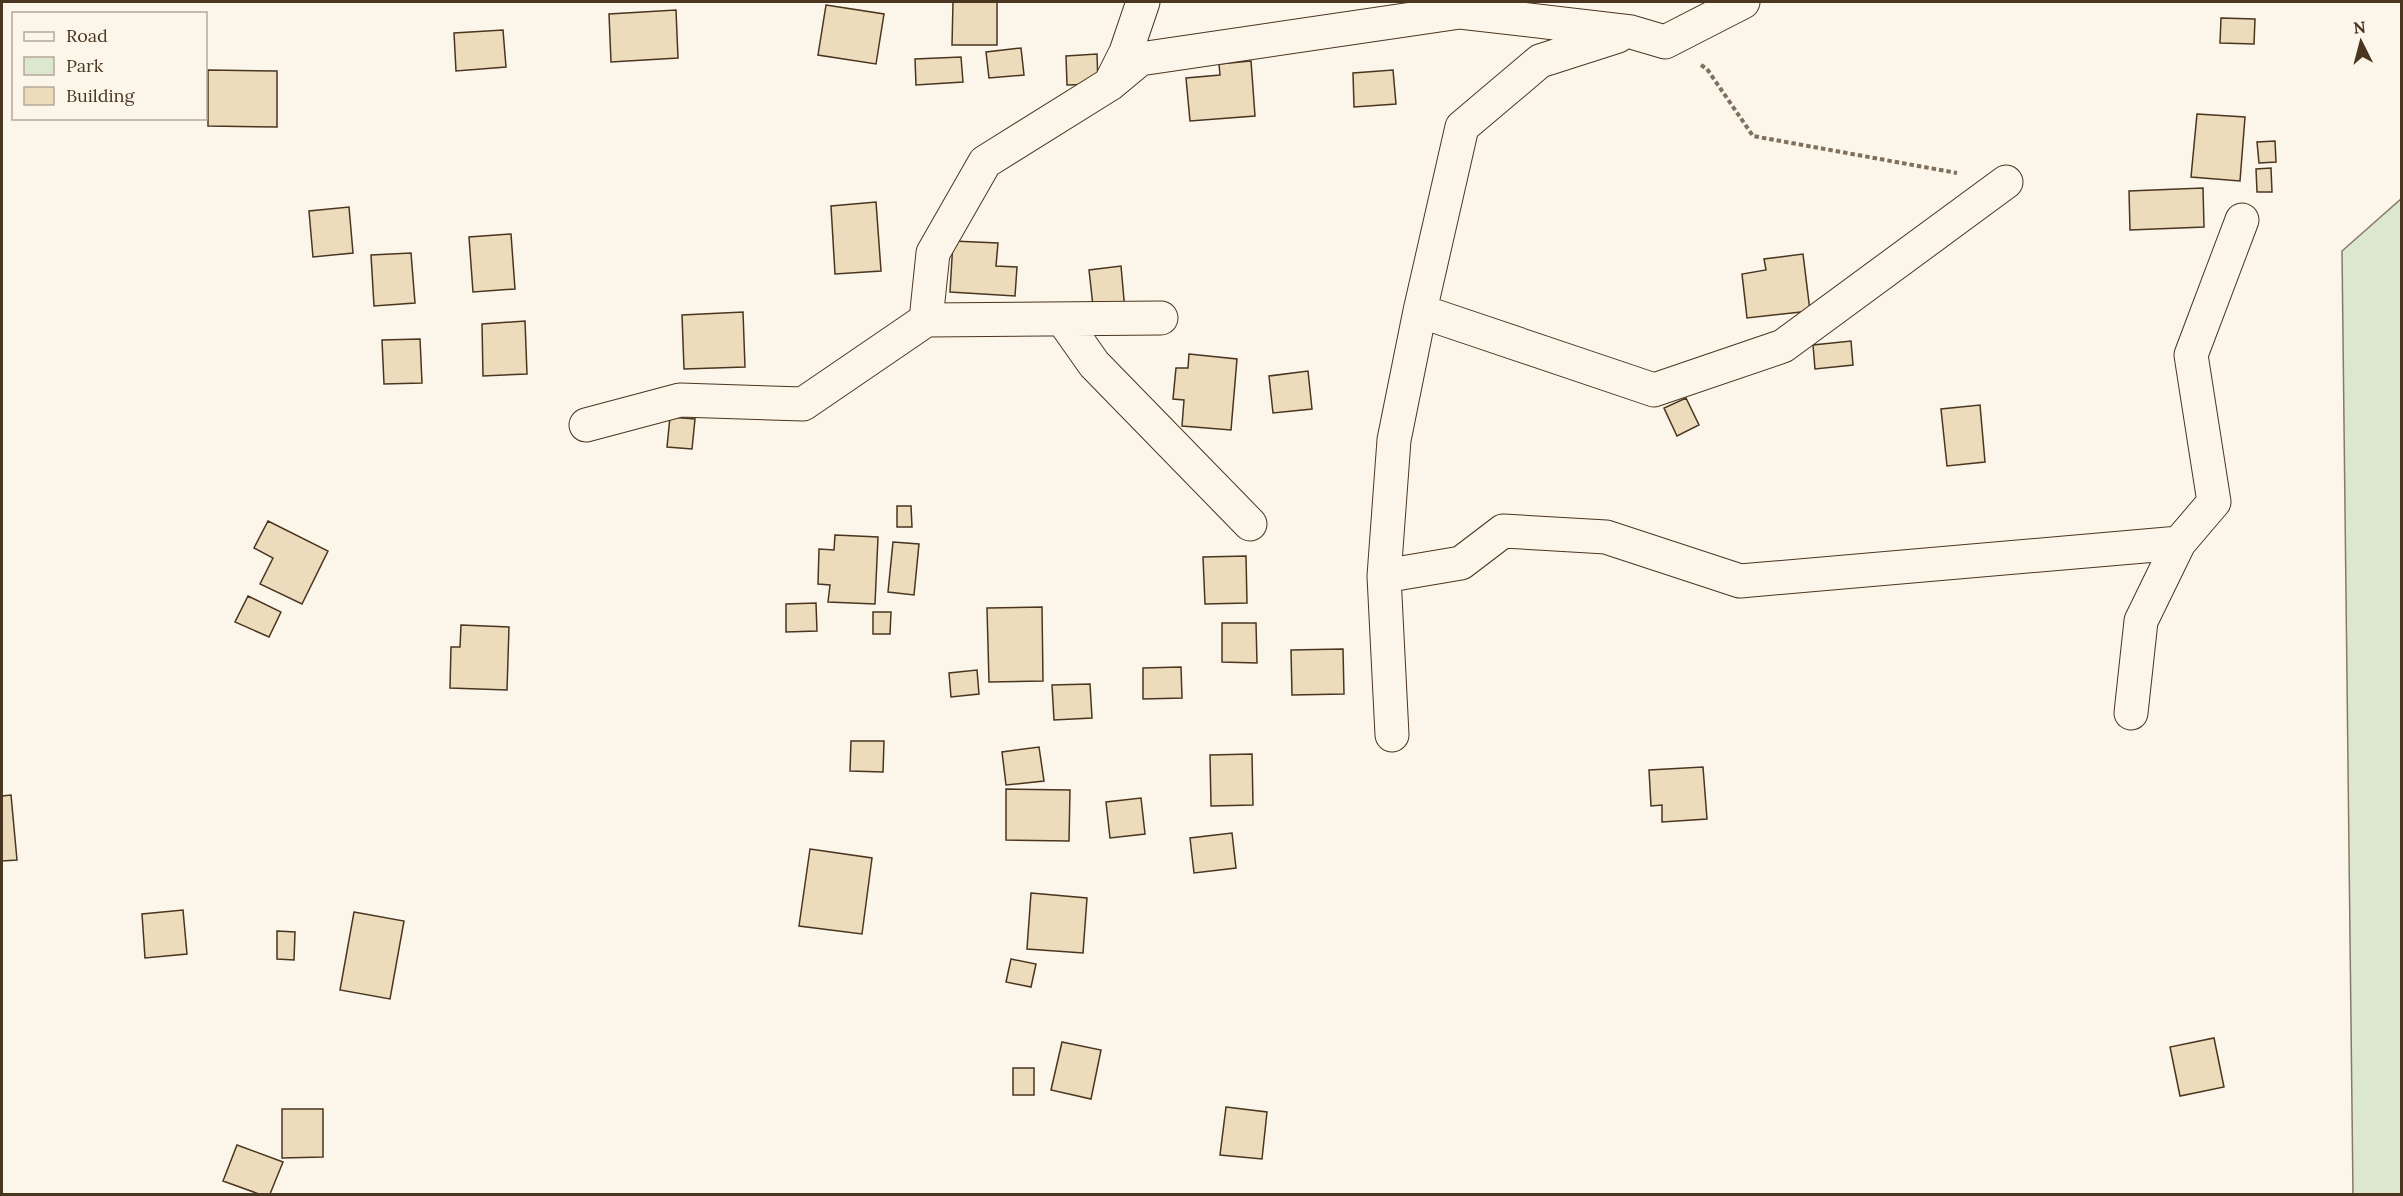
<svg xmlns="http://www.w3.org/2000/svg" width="2403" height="1196" viewBox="0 0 2403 1196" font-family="Lora,serif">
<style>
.green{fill:#dce7d0;stroke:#887966;stroke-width:1.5}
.building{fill:#ecdcbc;stroke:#4a3520;stroke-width:1.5}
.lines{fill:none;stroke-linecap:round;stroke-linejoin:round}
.street-casing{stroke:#4a3520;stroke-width:35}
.path{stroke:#7f6f5c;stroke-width:4;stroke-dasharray:4.5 3;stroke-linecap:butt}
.street{stroke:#fbf6e9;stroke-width:33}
</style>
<rect width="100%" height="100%" fill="#fbf6e9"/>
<!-- green -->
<path class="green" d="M2401,199L2402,1194H2353L2342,251Z"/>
<!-- building -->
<path class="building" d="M953,2H997V45H952Z
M826,5L884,14L876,64L818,55Z
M676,10L678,58L611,62L609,14Z
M2221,18L2255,19L2254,44L2220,43Z
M503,30L506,67L456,71L454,33Z
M1021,48L1024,75L989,78L986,52Z
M1097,54L1098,84L1067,85L1066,56Z
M961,57L963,82L916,85L915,59Z
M1251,61L1255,116L1190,121L1186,78L1220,75L1219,64Z
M208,70L277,71V127L208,126Z
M1393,70L1396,104L1354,107L1353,73Z
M2197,114L2245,117L2240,181L2191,177Z
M2275,141L2276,162L2259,163L2257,142Z
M2271,168L2272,192H2257L2256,169Z
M2203,188L2204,227L2130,230L2129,191Z
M876,202L881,271L835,274L831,206Z
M349,207L353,253L313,257L309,211Z
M511,234L515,289L473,292L469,237Z
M953,241L998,243L996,266L1017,267L1015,296L950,292Z
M411,253L415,303L374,306L371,255Z
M1803,254L1810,311L1747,318L1742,274L1766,270L1764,259Z
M1121,266L1125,311L1094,315L1089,270Z
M743,312L745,367L684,369L682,315Z
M525,321L527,374L483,376L482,324Z
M420,339L422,383L384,384L382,340Z
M1851,341L1853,365L1815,369L1813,345Z
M1189,354L1237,359L1231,430L1182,426L1184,400L1173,399L1176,368H1188Z
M1308,371L1312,409L1273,413L1269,376Z
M1686,398L1699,425L1677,436L1664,408Z
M1980,405L1985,462L1947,466L1941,409Z
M670,417L695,419L692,449L667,447Z
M897,506H911L912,527H897Z
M268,521L328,551L302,604L260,584L273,558L254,548Z
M835,535L878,537L875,604L828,602L830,585L818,584L819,549L834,550Z
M893,542L919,544L914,595L888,592Z
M1246,556L1247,603L1205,604L1203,557Z
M248,596L281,612L269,637L235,622Z
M816,603L817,631L786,632V604Z
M1042,607L1043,681L989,682L987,608Z
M873,612H891L890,634H873Z
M1222,623H1256L1257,663L1222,662Z
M461,625L509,627L507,690L450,688L451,647H460Z
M1343,649L1344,694L1292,695L1291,650Z
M1181,667L1182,698L1143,699V668Z
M977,670L979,694L951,697L949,673Z
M1090,684L1092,718L1054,720L1052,685Z
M851,741H884L883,772L850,771Z
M1039,747L1044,781L1006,785L1002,752Z
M1252,754L1253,805L1211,806L1210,755Z
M1703,767L1707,819L1662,822V805L1651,806L1649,770Z
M1006,789L1070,790L1069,841L1006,840Z
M11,795L17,860L2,861V796Z
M1141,798L1145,834L1110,838L1106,802Z
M1232,833L1236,868L1194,873L1190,838Z
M810,849L872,858L862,934L799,926Z
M1031,893L1087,898L1083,953L1027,949Z
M183,910L187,954L145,958L142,914Z
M354,912L404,921L390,999L340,990Z
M277,931L295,932L294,960L277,959Z
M1011,959L1036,964L1031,987L1006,982Z
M2214,1038L2224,1087L2180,1096L2170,1047Z
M1062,1042L1101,1050L1091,1099L1051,1090Z
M1013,1068H1034V1095H1013Z
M1226,1107L1267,1112L1262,1159L1220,1155Z
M282,1109H323V1157L282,1158Z
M237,1145L283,1162L270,1194H259L223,1181Z"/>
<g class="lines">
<defs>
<path id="street" d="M1618,36L1540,61L1462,127L1420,311L1654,390L1783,346L2006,182
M1112,80L1126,52L1143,2
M926,320L1161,318
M1063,320L1094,364L1250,524
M586,425L680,400L803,404L926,320L933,253L985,162L1110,84L1140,59L1460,12L1631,32L1665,42L1743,2
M1384,576L1461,563L1503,531L1606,537L1740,581L2179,543
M2131,713L2141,621L2179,543L2214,502L2191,355L2242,220
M1392,735L1384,576L1394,440L1420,311"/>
</defs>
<!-- street casing -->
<use href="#street" class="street-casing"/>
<!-- path -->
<path class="path" d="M1701,65L1707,69L1753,136L1957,173"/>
<!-- street -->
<use href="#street" class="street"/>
</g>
<!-- border -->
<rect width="2403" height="1196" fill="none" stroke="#4a3520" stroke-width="6"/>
<!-- legend -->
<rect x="12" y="12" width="195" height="108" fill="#fbf6e9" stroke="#b4a999" stroke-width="1.5"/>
<rect x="24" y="32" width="30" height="9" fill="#fbf6e9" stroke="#b4a999" stroke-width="1.5"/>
<text x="66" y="42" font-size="18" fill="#4a3520">Road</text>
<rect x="24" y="57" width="30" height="18" fill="#dce7d0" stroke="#b4a999" stroke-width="1.5"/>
<text x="66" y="72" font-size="18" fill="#4a3520">Park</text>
<rect x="24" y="87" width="30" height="18" fill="#ecdcbc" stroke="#b4a999" stroke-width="1.5"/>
<text x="66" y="102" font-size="18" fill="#4a3520">Building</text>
<!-- north arrow -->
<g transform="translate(2361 42) rotate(354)" stroke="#fbf6e9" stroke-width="4.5" paint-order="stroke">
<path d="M0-4.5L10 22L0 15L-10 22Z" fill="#4a3520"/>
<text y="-9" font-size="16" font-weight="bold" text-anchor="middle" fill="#4a3520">N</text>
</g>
</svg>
